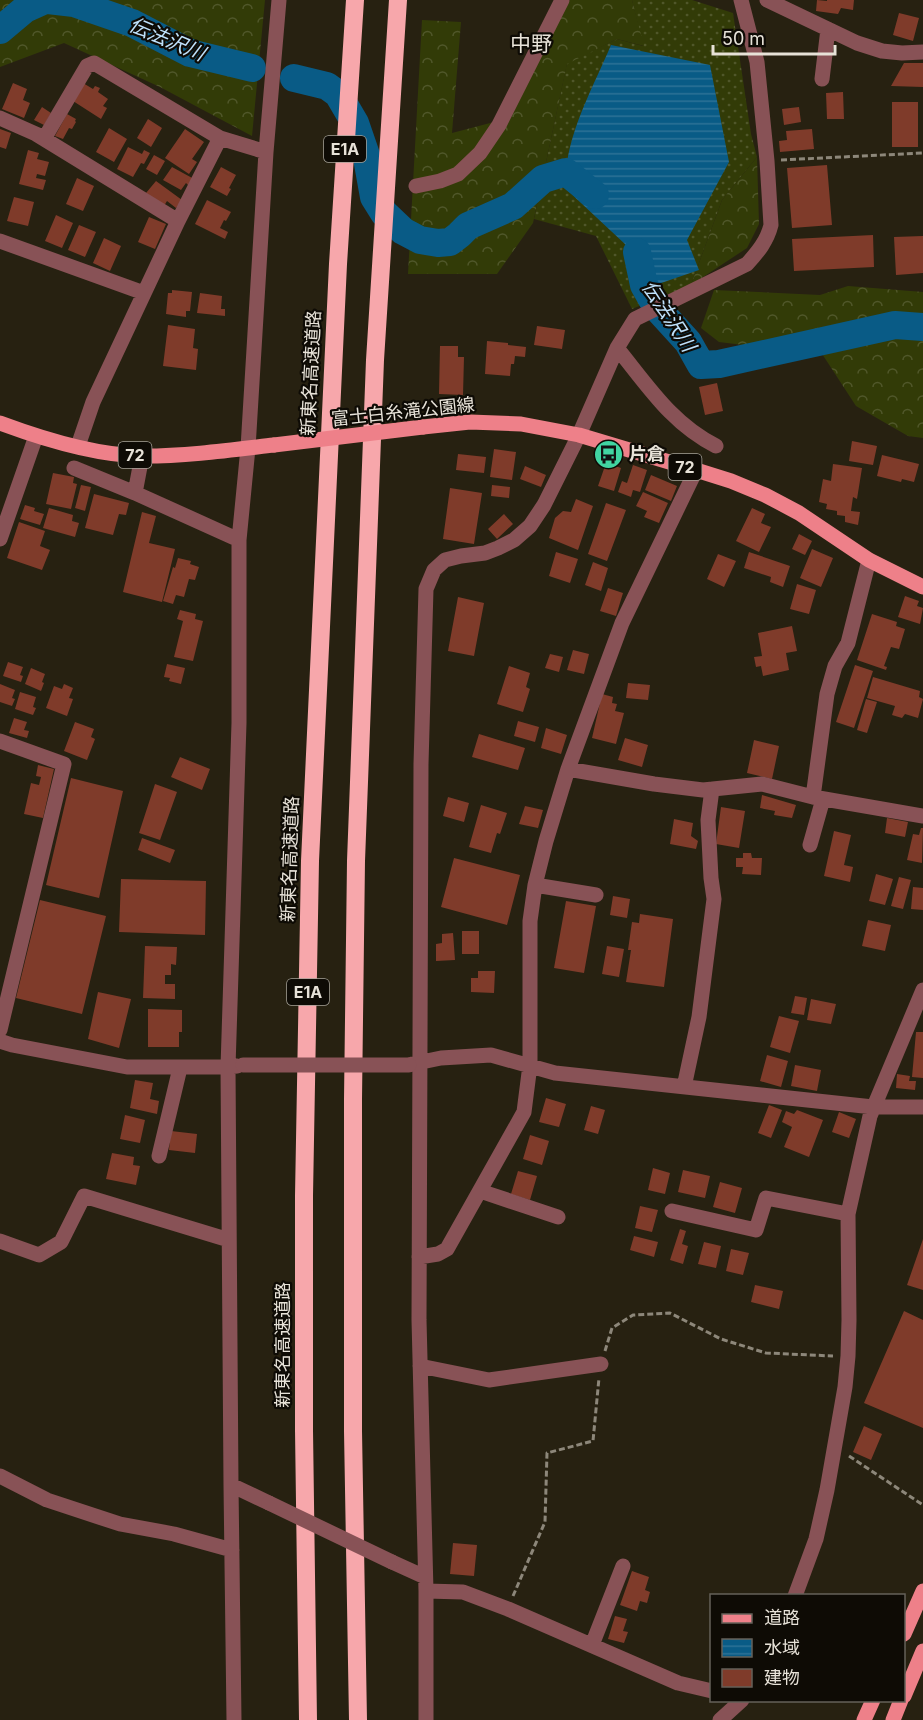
<svg xmlns="http://www.w3.org/2000/svg" width="923" height="1720" viewBox="0 0 923 1720" font-family="Inter,'Noto Sans JP',sans-serif">
<style>
.grass{fill:url(#grass-dots)}
.forest{fill:url(#forest-crowns)}
.water{fill:url(#water-rules)}
.lines{fill:none;stroke-linecap:round;stroke-linejoin:round}
.river{stroke:#095b86;stroke-width:28}
.building{fill:#7f3b2a}
.path{stroke:#8d877a;stroke-width:3;stroke-dasharray:6 3;stroke-linecap:butt}
.minor{stroke:#885256;stroke-width:15}
.major{stroke:#ee8089;stroke-width:15}
.highway{stroke:#f7a7ab;stroke-width:18}
.minor-bridge{stroke:#885256;stroke-width:15}
.major-bridge{stroke:#ee8089;stroke-width:15}
.labels{text-anchor:middle;stroke-width:4.5;stroke-linejoin:round;paint-order:stroke}
.shield{fill:#0e0b05;stroke:#a6a299;stroke-width:1.5}
.shield-label{font-size:16px;font-weight:bold;fill:#e7e2d8}
.street-label{font-size:18px;fill:#e7e2d8;stroke:#0e0b05}
.poi-label{font-size:18px;font-weight:bold;fill:#e7e2d8;stroke:#0e0b05;text-anchor:start}
.water-label{font-size:20px;font-style:italic;fill:#bfe2fc;stroke:#0e0b05}
.quarter-label{font-size:21px;fill:#e7e2d8;stroke:#0e0b05}
</style>
<defs>
<pattern id="grass-dots" width="8" height="8" patternUnits="userSpaceOnUse" patternTransform="scale(1.5)"><rect width="8" height="8" fill="#323b07"/><path d="M2 2h.1M6 6h.1" fill="none" stroke="#50572a" stroke-width="1.8" stroke-linecap="round"/></pattern>
<pattern id="forest-crowns" width="20" height="18" patternUnits="userSpaceOnUse" patternTransform="scale(1.5)"><rect width="20" height="18" fill="#323b07"/><path d="M2 6a3 3 0 1 1 6 0M12 15a3 3 0 1 1 6 0" fill="none" stroke="#50572a"/></pattern>
<pattern id="water-rules" width="6" height="5" patternUnits="userSpaceOnUse" patternTransform="scale(1.5)"><rect width="6" height="5" fill="#095b86"/><path d="M0 2.5h6" fill="none" stroke="#2d7296"/></pattern>
</defs>
<rect width="100%" height="100%" fill="#272111"/>
<!-- grass -->
<path class="grass" d="M632,0H692L733,13L751,134L757,157L722,200L691,285L632,309L596,236L534,219L567,63L617,39L643,46Z"/>
<!-- forest -->
<path class="forest" d="M0,0H265L252,136L160,87L64,43L0,67Z
M570,0H632L644,46L617,39L567,64L533,223L497,274H408L422,20L461,22L452,133L494,122Z
M757,157L759,224L747,248L691,285L722,200Z
M848,286L923,292V438L908,436L856,406L815,343L784,350L719,342L701,328L714,290L820,295Z"/>
<!-- water -->
<path class="water" d="M611,45L710,65L729,162L687,240L699,270L635,292L626,245L566,189C562,142 593,88 611,45Z"/>
<g class="lines">
<!-- river -->
<path class="river" d="M48,0L74,3L132,23L190,53L252,68
M0,30L25,9L45,0
M294,78L327,86L338,94L355,123L367,158L374,197L384,213L403,231L420,240L438,243L450,242L459,235L468,226L513,206L543,179L566,172L595,195
M637,252L644,285L657,308L688,342L701,365L719,364L895,325L923,327"/>
</g>
<!-- building -->
<path class="building" d="M817,0L827,1V0H854L853,10L841,8L838,14L816,11Z
M899,13L919,18L913,41L893,35Z
M904,63H923V87L891,86Z
M13,83L27,89L23,100L30,103L24,118L2,109Z
M83,83L93,89L95,86L100,88L98,92L108,99L103,106L107,108L101,119L73,101Z
M843,92L844,119H827L826,93Z
M892,102H918V147H892Z
M42,107L51,113L44,125L34,120Z
M799,107L801,122L784,125L782,109Z
M67,114L76,119L75,121L76,122L72,129L69,128L63,139L55,136Z
M148,119L162,128L151,147L137,138Z
M109,128L127,139L114,162L96,152Z
M0,129L11,133L6,149L0,147Z
M185,129L204,142L192,159L197,162L189,174L165,158Z
M812,129L814,149L780,152L779,141L787,140L786,131Z
M128,147L142,154L144,150L150,153L144,164L141,163L133,177L117,169Z
M28,150L39,153L37,159L49,162L45,176L37,174L36,178L46,180L43,190L19,184Z
M154,155L165,161L157,175L146,169Z
M827,165L832,225L792,228L787,168Z
M172,167L194,179L190,187L186,183L181,190L163,180Z
M221,167L236,175L229,188L231,189L227,196L210,187Z
M77,178L94,186L83,211L66,204Z
M156,181L182,200L176,208L167,201L164,206L146,193Z
M14,197L34,202L28,226L7,221Z
M207,200L231,212L226,221L224,220L220,228L228,232L225,239L195,224Z
M56,215L73,223L62,248L45,241Z
M149,217L166,224L155,249L138,242Z
M79,225L96,232L85,257L68,250Z
M873,235L874,267L794,271L792,239Z
M923,236V273L896,275L894,237Z
M104,238L121,246L110,271L93,263Z
M172,290L192,292L190,311H186V317L166,314L168,293H172Z
M200,293L222,296L221,309H225V316L197,313Z
M168,325L195,329L193,348L198,349L196,370L163,366Z
M537,326L565,330L562,349L534,345Z
M487,341L508,343V345L526,347L525,357L515,356L514,364H511L510,376L485,374Z
M440,346H458V357H464L463,395L439,394Z
M717,383L723,411L705,415L699,387Z
M852,441L877,446L873,465L849,461Z
M494,449L516,452L512,480L490,477Z
M458,454L486,457L484,473L456,470Z
M882,455L919,464L914,482L902,479L901,482L877,476Z
M606,463L621,468L614,491L598,486Z
M833,464L862,468L857,499L853,497L851,511L860,512L858,525L845,522V516L837,515V511L826,509L827,504L819,502L823,479L831,481Z
M633,465L647,470L640,492L633,490L631,497L618,492L622,481L627,483Z
M525,466L546,475L541,487L520,479Z
M53,473L74,477L73,483L77,484L71,509L46,504Z
M651,475L677,486L671,501L645,490Z
M81,485L91,487L85,511L75,508Z
M492,485L510,487L509,498L491,496Z
M450,488L482,493L474,544L443,539Z
M643,492L668,503L659,523L644,517L647,511L636,506Z
M94,494L129,503L126,515L119,514L113,535L85,528Z
M576,499L593,506L578,550L549,538L555,518L563,511L571,512Z
M606,503L626,510L607,561L588,554Z
M25,505L35,508L34,511L44,514L40,525L20,519Z
M49,508L73,515L72,521L79,523L75,537L43,528Z
M752,508L765,514L761,523L771,527L759,552L736,541Z
M142,512L156,516L149,543L175,549L162,602L123,592Z
M504,514L513,524L497,539L488,529Z
M19,522L45,531L40,546L50,550L42,570L7,558Z
M799,534L812,541L805,555L792,549Z
M812,549L833,558L821,587L800,578Z
M556,552L578,559L570,583L549,576Z
M749,552L790,566L783,587L770,582L771,577L744,568Z
M718,554L736,561L724,587L707,579Z
M178,558L191,561L190,564L199,567L195,580L189,579L184,597L176,595L173,604L163,601L173,567L175,568Z
M593,562L608,568L601,591L585,585Z
M797,584L816,590L809,614L790,609Z
M608,588L623,593L616,616L600,611Z
M905,596L919,601L917,606L923,608L920,624L898,617Z
M458,597L484,603L474,656L448,651Z
M180,610L196,614L195,619L203,621L193,661L174,657L183,621L177,619Z
M872,614L897,622L896,626L905,629L899,649L891,647L884,666L887,667L886,670L857,660Z
M792,626L797,651L786,653L789,670L763,676L761,666L756,667L754,657L762,656L758,633Z
M573,650L589,654L584,674L567,670Z
M550,654L563,657L559,672L545,668Z
M8,662L23,667L20,675L23,676L21,682L3,676Z
M167,664L185,668L181,684L169,681L170,678L164,677Z
M855,665L873,671L854,728L836,722Z
M509,666L530,673L526,687L530,689L523,712L497,704Z
M31,668L45,674L42,682L44,683L41,691L25,684Z
M873,677L920,691L919,697L923,699L918,718L905,714L902,718L892,715L895,706L867,698Z
M628,683L650,685L648,700L626,698Z
M0,684L15,690L12,698L15,699L12,706L0,702Z
M64,684L73,688L69,698L73,699L67,716L46,708L54,686L62,689Z
M20,692L36,697L33,707L36,708L33,715L15,709Z
M602,694L613,697L612,703L617,704L615,711L624,713L616,744L592,738Z
M866,699L877,702L867,733L857,730Z
M14,718L27,722L24,730L29,731L27,738L9,733Z
M518,721L539,727L535,742L514,736Z
M75,722L94,729L91,737L95,739L87,760L64,751Z
M546,728L567,735L561,754L541,748Z
M479,734L525,748L518,770L472,757Z
M625,738L648,745L642,767L618,760Z
M754,740L779,746L772,779L747,773Z
M180,757L210,769L202,790L171,777Z
M38,765L54,769L43,818L24,814L31,783L39,785L41,777L36,776Z
M71,778L123,791L99,898L46,885Z
M155,784L177,792L160,840L139,833Z
M762,795L796,805L792,818L774,815L775,811L760,808Z
M448,797L469,803L464,822L443,816Z
M481,805L507,813L500,834L497,833L491,853L469,847Z
M525,806L543,810L538,828L519,824Z
M721,807L745,811L739,848L716,844Z
M887,818L908,822L905,837L885,833Z
M674,819L693,823L691,836L698,841L696,849L670,844Z
M921,828H923L922,863L907,860L913,834L919,835Z
M834,831L851,835L844,865L853,867L850,882L824,876Z
M142,838L175,850L170,863L138,850Z
M743,853H751L752,858H762L761,875L742,874L743,867H736V858H743Z
M454,858L520,875L507,925L441,907Z
M876,874L893,879L885,905L869,901Z
M899,877L911,880L903,909L891,906Z
M121,879L206,881L205,935L119,932Z
M913,887L923,888V910L911,909Z
M613,896L630,899L627,918L610,915Z
M40,900L106,916L82,1014L16,998Z
M566,901L596,906L584,973L554,968Z
M640,914L673,919L664,987L626,982L631,950H628L632,922L639,923Z
M868,920L891,925L885,951L862,946Z
M462,931H479V954H462Z
M453,933L455,960L436,961V944L442,943V934Z
M145,946L177,947L176,965L171,964V975H165V984H175V999L143,998Z
M607,946L624,949L619,977L602,974Z
M478,971H495L494,993L471,992V978H478Z
M98,992L131,999L119,1048L88,1039Z
M795,996L807,998L804,1015L791,1013Z
M811,999L836,1004L831,1024L807,1020Z
M148,1009L182,1010V1032H179V1047H148Z
M779,1016L799,1021L790,1053L770,1047Z
M916,1032H923V1078L912,1077Z
M767,1055L788,1061L781,1087L760,1081Z
M795,1065L821,1070L817,1091L791,1086Z
M897,1074L910,1076L909,1081H916L915,1090L896,1088Z
M135,1080L153,1083L150,1099L159,1101L157,1114L130,1108Z
M546,1098L566,1104L559,1127L539,1122Z
M769,1105L782,1110L771,1138L758,1133Z
M591,1106L605,1110L598,1134L584,1130Z
M797,1110L823,1120L809,1157L784,1147L792,1127L782,1122L786,1111L794,1114Z
M839,1112L856,1119L849,1138L832,1132Z
M125,1115L145,1120L140,1143L120,1139Z
M171,1131L197,1134L195,1153L169,1150Z
M530,1135L549,1141L542,1165L523,1159Z
M112,1153L134,1157L133,1165L140,1166L136,1185L106,1179Z
M653,1168L670,1173L665,1194L648,1190Z
M683,1170L710,1176L705,1198L678,1192Z
M518,1171L537,1176L530,1200L511,1194Z
M720,1182L742,1188L735,1213L713,1207Z
M640,1206L658,1210L652,1232L635,1228Z
M680,1229L686,1231L682,1244L688,1246L683,1264L670,1260Z
M634,1236L658,1242L654,1257L630,1250Z
M923,1239V1290L907,1285Z
M704,1242L721,1246L716,1268L698,1264Z
M731,1249L749,1253L743,1275L726,1271Z
M755,1285L783,1291L779,1309L751,1302Z
M904,1311L923,1320V1428L864,1403Z
M864,1426L882,1434L871,1460L853,1452Z
M453,1543L477,1545L474,1576L450,1574Z
M632,1571L649,1577L645,1590L650,1592L647,1603L640,1601L637,1611L620,1605Z
M615,1616L627,1619L623,1631L628,1632L624,1643L608,1639Z"/>
<g class="lines">
<!-- path -->
<path class="path" d="M781,160L923,153
M605,1351L612,1328L633,1315L670,1313L721,1339L766,1353L833,1356
M849,1456L923,1505
M513,1596L545,1522L547,1453L593,1441L599,1378"/>
<!-- minor -->
<path class="minor" d="M767,0L857,43L882,51L902,53L923,52
M822,79L828,29
M0,118L36,134L178,221
M44,139L87,66L94,63L220,138L266,152
M416,186L440,181L458,174L480,153L499,125L562,0
M0,241L144,293
M617,348C648,386 672,424 716,446
M78,446L93,402L178,221L220,138
M74,468L135,493L239,540
M135,493L142,456
M0,539L36,436
M0,741L64,764L0,1030
M568,769L654,784L703,790L762,784L813,797L923,816
M813,797L827,694L835,666L848,643L869,560
M810,845L823,799
M535,885L596,895
M0,1041L12,1045L127,1067H228L237,1066
M412,1064L441,1058L491,1055L555,1073L873,1107H923
M684,1087L699,1017L714,899L711,878L708,820L712,789
M159,1156L180,1068
M480,1191L558,1217
M672,1211L756,1230L766,1198L848,1214
M0,1241L39,1255L61,1242L84,1196L229,1240
M419,1257L438,1254L447,1249L524,1112L530,1065V921L535,885L546,841L568,769L622,623L696,470
M420,1366L489,1380L601,1364
M0,1476L47,1500L120,1524L174,1534L232,1550
M231,1485L269,1503
M392,1562L425,1577
M426,1591L463,1592L508,1609L678,1683L712,1691
M795,1596L816,1539L827,1490L845,1387L848,1356L849,1320L848,1214L870,1116L923,990
M592,1645L623,1566
M234,1720L231,1485L228,1067L239,723V540L248,448L266,152L279,0
M426,1720V1591L419,1320L421,764L426,589L434,570L445,560L461,556L485,553L498,548L514,540L530,526L544,505L579,435L617,348L635,319L747,264C758,252 767,241 771,225L767,161L757,62L741,0
M720,1720L742,1700"/>
<!-- major -->
<path class="major" d="M0,423C43,439 98,456 144,456C187,456 231,450 274,445
M423,427L470,422L521,424L579,435L696,470L731,481L765,495L799,513L869,560L923,587
M904,1634L923,1591
M904,1696L923,1651
M864,1720L873,1700
M893,1720L901,1700"/>
<!-- highway -->
<path class="highway" d="M308,1720L304,1430V1196L310,861L338,264L355,0
M358,1720L353,1431V1099L356,861L375,360L398,0"/>
<!-- minor-bridge -->
<path class="minor-bridge" d="M243,1065H409
M269,1503L392,1562"/>
<!-- major-bridge -->
<path class="major-bridge" d="M274,445L423,427"/>
</g>
<!-- icons -->
<defs>
<symbol id="bus-disc" viewBox="-11 -11 22 22"><circle r="9.5" fill="#41d4a1" stroke="#0e0b05"/><path d="M-5-6H5V4H4V6H2V4H-2V6H-4V4H-5ZM-3.5-4V0h7V-4ZM-3.5 1.2v1.5H-2V1.2ZM2 1.2v1.5H3.5V1.2Z" fill="#111"/></symbol>
</defs>
<g fill-rule="evenodd">
<use href="#bus-disc" x="592" y="438" width="33" height="33"/>
</g>
<g class="labels">
<!-- shield labels -->
<g class="shield">
<rect x="324" y="136" width="42" height="26" rx="4.5"/>
<rect x="118.5" y="442" width="33" height="26" rx="4.5"/>
<rect x="668.5" y="454" width="33" height="26" rx="4.5"/>
<rect x="287" y="979" width="42" height="26" rx="4.5"/>
</g>
<g class="shield-label">
<text x="345" y="155">E1A</text>
<text x="135" y="461">72</text>
<text x="685" y="473">72</text>
<text x="308" y="998">E1A</text>
</g>
<!-- street labels -->
<g class="street-label">
<text transform="translate(311 373) rotate(-87)" y="6">新東名高速道路</text>
<text transform="translate(403 412) rotate(-6)" y="6">富士白糸滝公園線</text>
<text transform="translate(290 859) rotate(-88)" y="6">新東名高速道路</text>
<text transform="translate(283 1345) rotate(-90)" y="6">新東名高速道路</text>
</g>
<!-- poi labels -->
<g class="poi-label">
<text x="629" y="460">片倉</text>
</g>
<!-- water labels -->
<g class="water-label">
<text transform="translate(167 39) rotate(23)" y="7">伝法沢川</text>
<text transform="translate(669 316) rotate(57)" y="7">伝法沢川</text>
</g>
<!-- quarter labels -->
<g class="quarter-label">
<text x="531" y="51">中野</text>
</g>
</g>
<!-- legend -->
<rect x="710" y="1594" width="195" height="108" fill="#0e0b05" stroke="#656159" stroke-width="1.5"/>
<rect x="722" y="1614" width="30" height="9" fill="#ee8089" stroke="#656159" stroke-width="1.5"/>
<text x="764" y="1624" font-size="18" fill="#e7e2d8">道路</text>
<rect x="722" y="1639" width="30" height="18" fill="url(#water-rules)" stroke="#656159" stroke-width="1.5"/>
<text x="764" y="1654" font-size="18" fill="#e7e2d8">水域</text>
<rect x="722" y="1669" width="30" height="18" fill="#7f3b2a" stroke="#656159" stroke-width="1.5"/>
<text x="764" y="1684" font-size="18" fill="#e7e2d8">建物</text>
<!-- scale -->
<path d="M713 45v9h122v-9" fill="none" stroke="#e7e2d8" stroke-width="3"/>
<text x="722" y="45" font-size="18" fill="#e7e2d8" stroke="#0e0b05" stroke-width="4.5" paint-order="stroke">50 m</text>
</svg>
